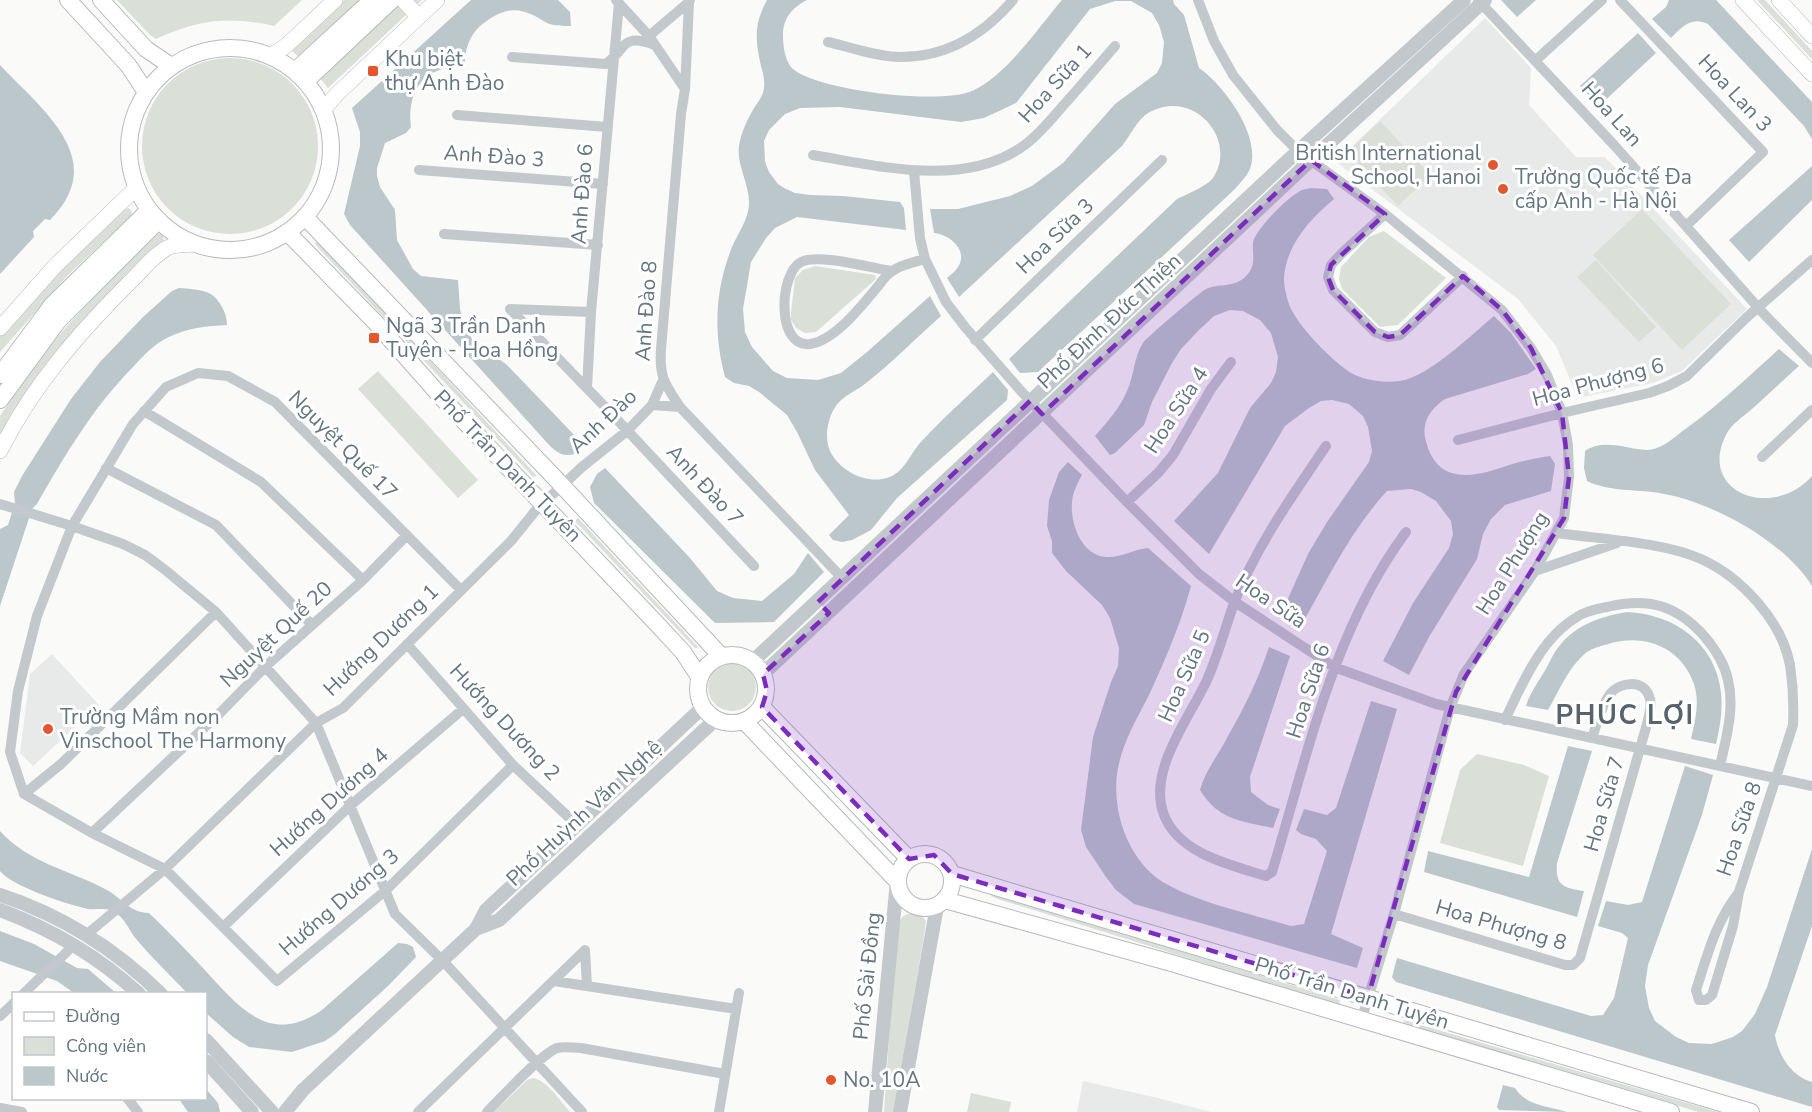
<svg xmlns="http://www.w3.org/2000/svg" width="1812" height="1112" viewBox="0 0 1812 1112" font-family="'Nunito Sans',sans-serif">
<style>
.built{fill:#e8e9e9}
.green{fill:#dadfd7}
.water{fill:#bbc7cb}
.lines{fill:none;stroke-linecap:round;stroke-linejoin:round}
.secondary-casing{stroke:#b3babf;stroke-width:16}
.primary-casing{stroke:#b5babe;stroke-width:18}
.minor{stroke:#c3c8cc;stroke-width:10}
.tertiary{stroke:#c3c8cc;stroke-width:14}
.secondary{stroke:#fff;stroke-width:15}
.primary{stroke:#fff;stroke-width:16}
.marked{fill:#7b2cbf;fill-opacity:0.2;stroke:#7b2cbf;stroke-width:4.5;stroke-dasharray:12 8;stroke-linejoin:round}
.poi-dot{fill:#e4572e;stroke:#fff;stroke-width:2}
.labels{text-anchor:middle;stroke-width:6;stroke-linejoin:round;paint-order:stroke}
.poi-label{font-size:21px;fill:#657683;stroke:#fff;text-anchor:start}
.street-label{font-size:21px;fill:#657683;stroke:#fff}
.district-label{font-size:27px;font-weight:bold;letter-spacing:1.5px;fill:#57646e;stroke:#fff}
</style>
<rect width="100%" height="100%" fill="#fafaf8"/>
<!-- built -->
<path class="built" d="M1485,18L1531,68L1529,105L1576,157H1605L1747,309L1682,371L1653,383L1578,398L1556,346L1518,299L1336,162Z
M52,654L99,705L33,766L20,753L30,674Z
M1083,1081L1158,1098L1211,1112H1077Z"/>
<!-- green -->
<path class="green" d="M117,0H302L274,26C228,16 200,19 156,39L150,35Z
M344,0H363L301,59L291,50Z
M404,0H422L328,88L320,78Z
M1757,0H1765L1812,51V59Z
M142 146a88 88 0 1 1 176 0a88 88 0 1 1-176 0Z
M1380,121L1431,175L1398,206L1347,152Z
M129,208L132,212L131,216L68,275L0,352V335L61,268L124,209Z
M1642,209L1731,304L1682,350L1593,255Z
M1384,231L1446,278L1398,325L1380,327L1342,289L1339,279L1341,267L1369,237Z
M157,233L163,235L164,242L0,438V416L43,353L89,302Z
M317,241H319L537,476L533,477L315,244Z
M1596,260L1656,327L1639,342L1577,277Z
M815,266L875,275L876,279L816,332L805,333L796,328L791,320V313L795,278L803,270Z
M378,371L478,480L458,498L358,389Z
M578,518L698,647L697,648H695L575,521Z
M708 687a24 24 0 1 1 48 0a24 24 0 1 1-48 0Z
M1477,754L1524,765L1549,776L1523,866L1440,843L1460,770Z
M992,894H995L1340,1000L1339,1005L995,898L991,896Z
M911,913L922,916L926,921L923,943L893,1112H884L896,934C898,923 899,916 911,913Z
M1404,1020L1718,1112H1699L1403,1025Z
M533,1078C548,1081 560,1101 570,1112H494L527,1080Z
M971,1093L1011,1102L1009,1112H967Z"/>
<!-- water -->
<path class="water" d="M471,0H558L570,12L571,26C563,26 554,26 547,23C543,21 539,18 535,16C512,4 497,12 479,27C469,37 464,52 465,66C456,68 445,67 437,71C414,80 408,105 411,127L406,133L385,143L377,168V176L380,187L395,210L397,240L413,269L421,276L458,280L460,309L464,325L472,339L507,365L579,440L582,446L578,453C565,457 560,455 550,446L350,225L344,214L360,146V132L352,108Z
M767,0H807C792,8 783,18 783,35C783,46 785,62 793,69C819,91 941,105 972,91C1006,76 1038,28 1062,0H1173L1174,4L1184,15L1199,68C1224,85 1264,139 1249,171C1246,177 1239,184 1235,189L1038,372L1020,373L1009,359L1177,199C1186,195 1208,185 1213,178C1238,140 1195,90 1152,111C1138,117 1131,135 1122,146L959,297L947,278C952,274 958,269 960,263C966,247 947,234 934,233L930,209H958L1010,196L1032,186L1063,163L1115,104L1157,73L1162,63L1164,42L1159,25L1152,13L1131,1H1115L1090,9L1016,103L984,118L961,122L840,107L800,108L785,114L769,130L764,141L765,162L769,172L778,184L784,188L795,193L810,195L843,196L900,202L904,208L906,230L797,217L775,228L766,238L751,262L743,309L745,332L752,347L773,371L787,378L818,380L841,373L867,352L930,296L941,316C916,338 892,363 866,383C855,392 841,396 834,409C827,421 824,440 831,453C843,475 877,489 898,472C907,464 913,451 920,443C943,418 969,395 993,372L1008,390L1007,400L897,498L871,530L852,540L842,542L833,540L829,535L849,515L815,470L797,432L787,415L759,392L749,386L734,383L725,377C713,332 715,290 732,247C738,233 748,220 749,205C750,185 736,164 739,146C741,133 747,120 754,108C758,102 763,96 764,88C765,80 763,73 761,66C755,39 754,24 767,0Z
M1501,0H1536L1517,17Z
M1669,0H1716L1812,102V139L1804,126L1708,24C1691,16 1682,27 1671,38L1652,19L1666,7Z
M1638,33L1656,53L1599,106L1580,86Z
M0,65C41,109 111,159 50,220L45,219L33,231L34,237L0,274Z
M1812,166V200L1749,262L1729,240Z
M1311,188L1327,189L1334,199C1311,218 1285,246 1284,279C1284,289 1288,305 1294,314C1303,331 1338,367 1355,375C1368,381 1387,383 1400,381C1430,376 1471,335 1494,316L1511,333L1536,369L1528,374L1445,399C1432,408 1422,420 1425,437C1435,486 1473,478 1509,465C1523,461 1536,458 1550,456L1555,464L1551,491L1505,505L1491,519L1483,534L1477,559L1429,637L1409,675L1383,661L1413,603L1449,548L1453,534L1451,521L1436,501L1421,492L1411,489L1387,491C1351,530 1327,580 1301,626L1281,614L1308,554L1327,522L1369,462L1372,451L1368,427L1363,416L1349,404L1332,400L1321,401L1309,408L1285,426L1209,554L1174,521L1218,473L1250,408L1271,383L1276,372L1278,357L1271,333L1260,320L1243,311L1230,310L1214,316L1199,330L1181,349L1172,363L1152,402L1144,425L1115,453L1110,455L1095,436C1107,422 1120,408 1127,391C1134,376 1134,356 1143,343C1146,338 1200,292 1206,289C1219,283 1233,288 1245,277C1257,266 1252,256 1253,243C1254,230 1290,195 1302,190C1305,189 1308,189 1311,188Z
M179,288C198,290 212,288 222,307C225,313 227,318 227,325C207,326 187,328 169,337C155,343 144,355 134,366C94,406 65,455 37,504L32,509L0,606V529L8,525L15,503L14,492L22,476L71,399L100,362L143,317L172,291Z
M1779,349L1799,366C1783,380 1768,395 1752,409C1743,417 1731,424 1726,435C1697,492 1772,521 1812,476V586C1784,541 1711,501 1659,493C1635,489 1610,492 1587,481L1584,468L1585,451C1609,435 1638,456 1657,448C1668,444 1678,434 1688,427C1720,404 1749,376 1779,349Z
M1068,462L1082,475C1077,484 1073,492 1072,502C1070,523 1081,555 1106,557C1121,558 1134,549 1148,548L1191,586C1181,623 1166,658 1150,693C1138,717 1123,741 1118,768C1110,811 1129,866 1170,886C1206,905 1252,914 1291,926L1304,924L1327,851L1316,839L1301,834L1296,830L1304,809L1327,815L1336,808L1371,701L1397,709L1331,934L1363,948L1357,968L1134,904L1116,890L1106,877L1086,847L1081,830L1093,737L1111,682L1118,666L1119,648L1110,618L1102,605L1066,571L1052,553V541L1047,526L1049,500L1059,472Z
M605,468L690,558L717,591L733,598L762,601L794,574L808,553L824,572L774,622L715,623L594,503L590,487L597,474Z
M1627,612C1674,614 1716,643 1721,693C1723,710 1720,727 1716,744L1691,739C1695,721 1700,703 1694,684C1681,647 1644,633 1608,644C1601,646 1593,648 1587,652C1569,666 1559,691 1548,710L1526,706C1530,693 1537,684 1544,672C1548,666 1551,658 1555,652C1572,626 1598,617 1627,612Z
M1269,647L1290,656L1250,777L1251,792L1268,805L1280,809L1273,828C1241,821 1218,820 1200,790C1205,771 1219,754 1228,736C1244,708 1259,678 1269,647Z
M1568,746L1592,751L1557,863C1555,886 1564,888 1584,891L1577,917L1424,872L1428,851L1529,877Z
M1685,766L1713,775L1702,815L1648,965L1645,986L1649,1008L1655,1021L1676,1037L1689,1043L1712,1044L1733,1037L1742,1031L1755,1014L1767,987L1812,849V926L1775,1035C1778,1055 1792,1077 1812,1082V1107L1396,982L1392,977L1397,958L1591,1016L1603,1015L1614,998L1628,938L1622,933L1598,926L1606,901L1628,905L1642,902Z
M0,831C29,863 69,870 105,889C123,898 127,912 149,913C168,931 186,950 204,969C238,1006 269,1047 322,1010L398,943L407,944L413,947L416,957L388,986L335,1034L325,1041L292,1052L249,1047L233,1037L206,1013V994L187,993C171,976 153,959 137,940C127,928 126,917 110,910C105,908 95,910 88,909C69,905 11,886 0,871Z
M0,931L34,944L77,968L88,969L116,993H74L57,981L0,961Z
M1503,1085L1515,1088C1526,1106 1549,1106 1567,1112L1499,1110L1497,1107Z
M206,1089L218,1103L220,1112H188L179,1099L206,1098Z"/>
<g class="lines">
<defs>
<path id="secondary" d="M403,0L419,17
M1743,0L1812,74
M1779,0L1812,36
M271,56L287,45L335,0
M324,109L337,94L437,0
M0,328L55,266L136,188
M0,451C32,387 78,334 128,284C141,272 153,255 169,247C177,244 188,245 196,244"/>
<path id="primary" d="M68,0L128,65L146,92
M101,0L146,49L171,66
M129 149a101 101 0 1 1 202 0a101 101 0 1 1-202 0Z
M295,71L372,0
M306,81L392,0
M305,217L556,479L721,656
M287,232L376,323L443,399L657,624L683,652L700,678
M0,375L52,305L149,210
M0,400L58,321L159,220
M698 689a34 34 0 1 1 68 0a34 34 0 1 1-68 0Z
M762,707L909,859
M744,721L897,881
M898 881a27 27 0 1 1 54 0a27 27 0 1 1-54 0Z
M952,874L1751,1112
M945,900L1168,962L1671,1112"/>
</defs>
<!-- secondary casing -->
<use href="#secondary" class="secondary-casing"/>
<!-- primary casing -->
<use href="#primary" class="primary-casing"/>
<!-- minor -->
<path class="minor" d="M616,0L649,36L685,89
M690,0L689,2L685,89L681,114L661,349C659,377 665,384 680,407L843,579
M1198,0L1214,41L1233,75L1277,130L1298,151L1385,214L1502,310L1531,348L1547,375L1562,413L1568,445L1569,477L1564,518L1535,571L1464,674L1450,708L1394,914L1361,1021
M1478,0L1614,145L1763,313L1812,363
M1620,0L1763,152L1686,226
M649,36L689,2
M828,42C850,47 878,57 901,57C947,57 984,34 1013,0
M512,57L606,64C628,47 621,33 655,45
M1536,60L1602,0
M457,115L607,127
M813,155C879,166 967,189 1026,144C1039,134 1050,121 1061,108C1079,88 1097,67 1115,46
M419,170L603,184
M914,171L920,238L925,259L946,302L965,327L1020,390L1127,502L1199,574L1235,602L1334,667L1436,704L1812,786
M1385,214L1341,254L1331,265L1328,277L1333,290L1375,332L1388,337L1400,335L1463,276
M444,234L598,245
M891,271C872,268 817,253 801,262C779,274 776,348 810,344C836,340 863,304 879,285C882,281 886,275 891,272C899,265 915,262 925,259
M510,309L609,411L754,566
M510,309L591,312
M975,340L1162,160
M587,388L591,312L619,3
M652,405L680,407
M144,411L261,482L363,580
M1458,440L1562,413L1649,393L1668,386L1687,376L1746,318L1812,260
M1326,446C1292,496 1256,547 1234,603C1225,629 1218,655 1207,680C1189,719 1147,771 1164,815C1179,854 1231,865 1266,876L1272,872C1307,757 1333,630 1406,532
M1762,457L1812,410
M106,468L216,525L312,625
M1127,502L1158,473L1173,455L1211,389L1231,362
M0,504L72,526L123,544L145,555L164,569L216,612L316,723L395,914L443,961L582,1112
M1557,533C1599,539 1664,542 1701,559C1741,577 1782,621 1790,665C1793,685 1794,705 1793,725L1739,892L1733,926L1712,995L1706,1000H1699L1696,990C1708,954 1715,923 1739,892
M1535,571L1617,543
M461,590L275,402L228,376L198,373L166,387L133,424L72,526L37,616L18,691L10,752L24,794L92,833L165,869L277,981L385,891L513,765
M407,644L513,765L577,825
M1505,720C1522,684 1541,638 1577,617C1585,611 1597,609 1607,607C1648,597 1677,605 1705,637C1715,649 1725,665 1728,680C1735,709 1726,738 1720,766
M24,794L61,764L216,612
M92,833L221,712L266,666L363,580L406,536
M1394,914L1565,965H1573L1580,958L1582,951L1647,724C1649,715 1653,704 1649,696C1643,679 1620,682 1610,694C1601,706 1597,724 1592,738
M223,927L351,805L463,709
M86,935L165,869L316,723L343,708L511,541L536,510L582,467L627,431L652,405L663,380
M585,950L587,986
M554,981L736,1009
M23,994L74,945
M0,1016L14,1003
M127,1098L138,1112
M0,1108L22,1112
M418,1112L585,950
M487,1112C501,1098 541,1054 557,1048C564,1046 573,1048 581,1048L725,1074
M719,1112L739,993"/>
<!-- tertiary -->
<path class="tertiary" d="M753,661L1298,151L1464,0
M763,674L1311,160L1485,0
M0,895C61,915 115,949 161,994
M0,910C51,929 99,957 139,994
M476,929L486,910L703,707
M206,1040L272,1112
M206,1061L252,1112
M285,1112L303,1090L476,929L499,920L716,719
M875,1112L897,881
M900,1112L937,906"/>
<!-- secondary -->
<use href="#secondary" class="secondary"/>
<!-- primary -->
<use href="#primary" class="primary"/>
</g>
<!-- marked area -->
<path class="marked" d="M1311,160L1385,214L1331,265L1328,277L1333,290L1375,332L1388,337L1400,335L1463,276L1502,310L1531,348L1562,413L1569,477L1564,518L1456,692L1368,997L952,874L934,855L909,859L762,707L767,691L763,674L829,613L818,602L1030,401L1042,414Z"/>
<!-- markers -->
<g class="poi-dot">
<rect x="367" y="65" width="12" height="12" rx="3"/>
<circle cx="1493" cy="165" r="6"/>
<circle cx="1503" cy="189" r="6"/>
<rect x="368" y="332" width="12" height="12" rx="3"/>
<circle cx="48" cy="729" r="6"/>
<circle cx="831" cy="1080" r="6"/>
</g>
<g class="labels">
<!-- poi labels -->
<g class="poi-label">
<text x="385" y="66">Khu biệt<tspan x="385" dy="24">thự Anh Đào</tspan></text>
<text x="1481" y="160" text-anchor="end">British International<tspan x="1481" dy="24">School, Hanoi</tspan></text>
<text x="1515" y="184">Trường Quốc tế Đa<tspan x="1515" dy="24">cấp Anh - Hà Nội</tspan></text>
<text x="386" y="333">Ngã 3 Trần Danh<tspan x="386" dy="24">Tuyên - Hoa Hồng</tspan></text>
<text x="60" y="724">Trường Mầm non<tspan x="60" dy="24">Vinschool The Harmony</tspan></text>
<text x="843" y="1087">No. 10A</text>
</g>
<!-- street labels -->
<g class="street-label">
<text transform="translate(1055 83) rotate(-48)" y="7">Hoa Sữa 1</text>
<text transform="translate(1735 93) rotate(47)" y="7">Hoa Lan 3</text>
<text transform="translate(1612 114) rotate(48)" y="7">Hoa Lan</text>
<text transform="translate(494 156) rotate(4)" y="7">Anh Đào 3</text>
<text transform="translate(582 194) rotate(-86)" y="7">Anh Đào 6</text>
<text transform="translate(1055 236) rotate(-44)" y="7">Hoa Sữa 3</text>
<text transform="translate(646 311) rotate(-86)" y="7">Anh Đào 8</text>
<text transform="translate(1109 321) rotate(-43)" y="7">Phố Đinh Đức Thiện</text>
<text transform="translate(1598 382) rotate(-15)" y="7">Hoa Phượng 6</text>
<text transform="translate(1176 410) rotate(-57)" y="7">Hoa Sữa 4</text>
<text transform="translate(603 421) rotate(-43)" y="7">Anh Đào</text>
<text transform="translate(343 445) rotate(45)" y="7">Nguyệt Quế 17</text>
<text transform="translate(508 466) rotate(46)" y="7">Phố Trần Danh Tuyên</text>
<text transform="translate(705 485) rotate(47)" y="7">Anh Đào 7</text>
<text transform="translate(1512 563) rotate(-58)" y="7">Hoa Phượng</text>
<text transform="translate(1271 601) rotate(34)" y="7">Hoa Sữa</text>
<text transform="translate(276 634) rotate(-43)" y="7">Nguyệt Quế 20</text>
<text transform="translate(381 640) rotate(-44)" y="7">Hướng Dương 1</text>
<text transform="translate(1184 676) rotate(-66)" y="7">Hoa Sữa 5</text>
<text transform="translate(1308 691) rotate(-72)" y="7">Hoa Sữa 6</text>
<text transform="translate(505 722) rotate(47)" y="7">Hướng Dương 2</text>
<text transform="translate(329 802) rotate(-42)" y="7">Hướng Dương 4</text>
<text transform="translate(1604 804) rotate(-74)" y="7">Hoa Sữa 7</text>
<text transform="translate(584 813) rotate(-43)" y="7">Phố Huỳnh Văn Nghệ</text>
<text transform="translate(1739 829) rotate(-71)" y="7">Hoa Sữa 8</text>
<text transform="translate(339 902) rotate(-41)" y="7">Hướng Dương 3</text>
<text transform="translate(1501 925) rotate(16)" y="7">Hoa Phượng 8</text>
<text transform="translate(867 976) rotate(-84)" y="7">Phố Sài Đồng</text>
<text transform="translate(1352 993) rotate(17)" y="7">Phố Trần Danh Tuyên</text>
</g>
<!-- district labels -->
<g class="district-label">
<text x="1625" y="724">PHÚC LỢI</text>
</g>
</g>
<!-- legend -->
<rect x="12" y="992" width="195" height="108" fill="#ffffff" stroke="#c1c8cd" stroke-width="1.5"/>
<rect x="24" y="1012" width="30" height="9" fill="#ffffff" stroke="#c1c8cd" stroke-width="1.5"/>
<text x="66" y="1022" font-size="18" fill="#657683">Đường</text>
<rect x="24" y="1037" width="30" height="18" fill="#dadfd7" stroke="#c1c8cd" stroke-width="1.5"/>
<text x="66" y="1052" font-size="18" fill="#657683">Công viên</text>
<rect x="24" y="1067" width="30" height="18" fill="#bbc7cb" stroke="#c1c8cd" stroke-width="1.5"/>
<text x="66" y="1082" font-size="18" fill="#657683">Nước</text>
</svg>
